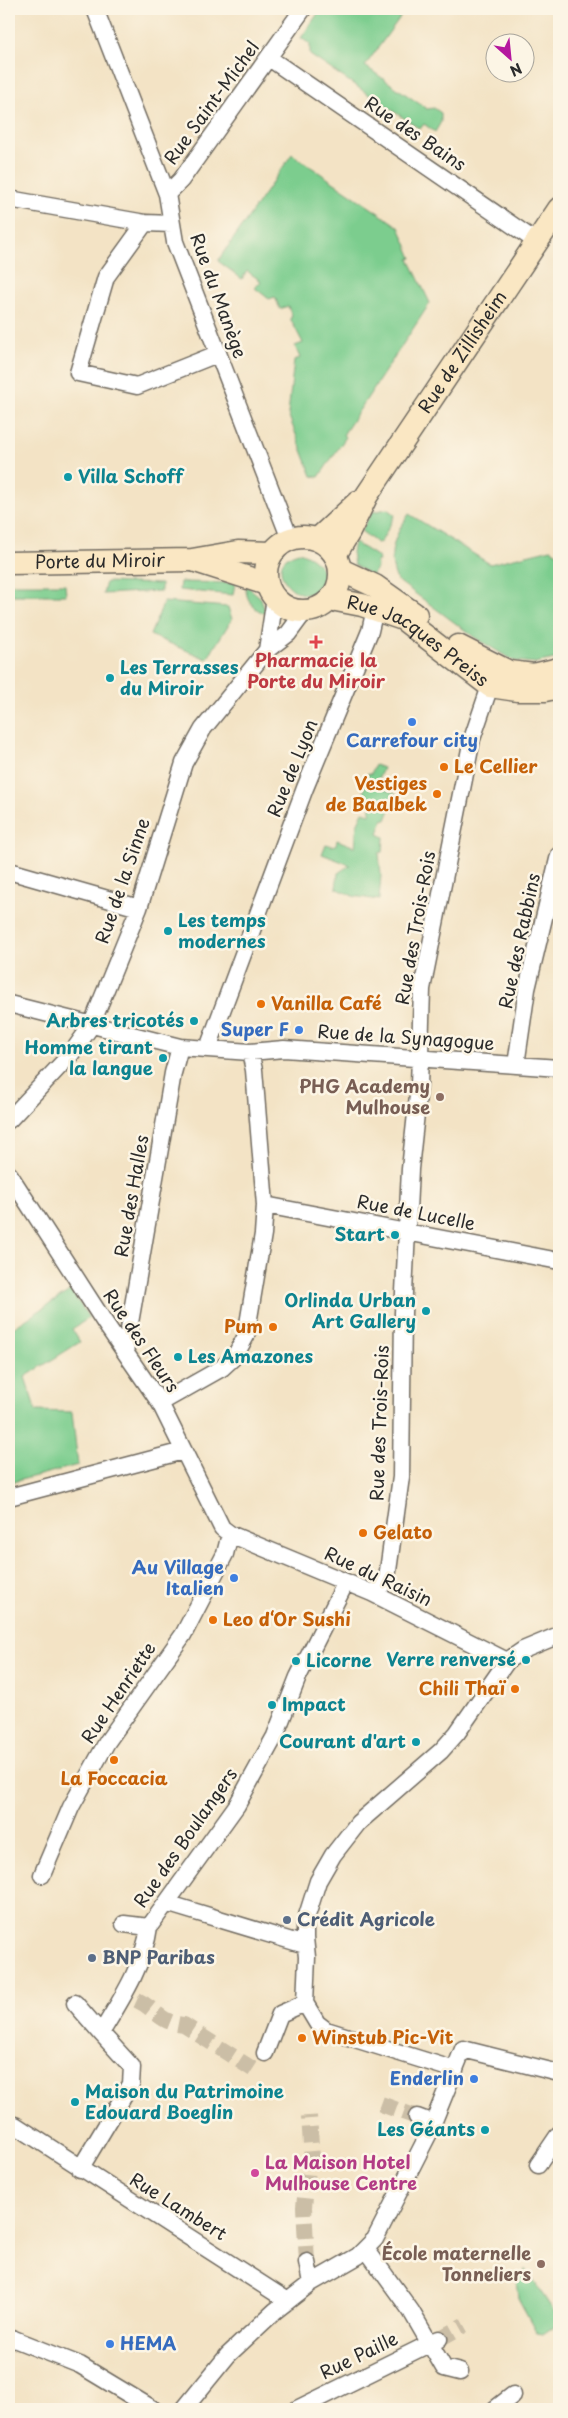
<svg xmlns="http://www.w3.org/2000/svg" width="568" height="2418" viewBox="0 0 568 2418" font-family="'Playpen Sans',sans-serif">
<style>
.green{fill:#7bcd8e;stroke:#537c5c}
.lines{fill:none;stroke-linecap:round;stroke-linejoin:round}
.street-tunnel{stroke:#cbbea6;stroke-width:16;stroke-dasharray:16 8;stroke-linecap:butt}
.street-casing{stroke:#716b61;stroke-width:19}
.secondary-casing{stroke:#716b61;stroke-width:25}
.street{stroke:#fff;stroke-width:16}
.secondary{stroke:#fae7c3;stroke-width:22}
.culture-dot{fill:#0f9aa8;stroke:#fcf5e5;stroke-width:2}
.health-dot{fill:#e0444e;stroke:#fcf5e5;stroke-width:2}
.shop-dot{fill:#3f7fe0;stroke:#fcf5e5;stroke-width:2}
.food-dot{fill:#e8710a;stroke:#fcf5e5;stroke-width:2}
.education-dot{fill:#8d6e63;stroke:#fcf5e5;stroke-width:2}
.service-dot{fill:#5c6f8a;stroke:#fcf5e5;stroke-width:2}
.hotel-dot{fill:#d1479c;stroke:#fcf5e5;stroke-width:2}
.labels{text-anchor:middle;stroke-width:5;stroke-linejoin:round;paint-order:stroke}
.street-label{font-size:18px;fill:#2b2b2b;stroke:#fcf5e5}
.culture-label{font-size:18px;font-weight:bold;fill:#0d838f;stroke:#fcf5e5;text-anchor:start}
.health-label{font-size:18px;font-weight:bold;fill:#be3a42;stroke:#fcf5e5}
.shop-label{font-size:18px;font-weight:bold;fill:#366cbe;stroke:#fcf5e5;text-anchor:end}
.food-label{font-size:18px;font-weight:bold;fill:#c56008;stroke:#fcf5e5;text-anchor:start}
.education-label{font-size:18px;font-weight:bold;fill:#785e54;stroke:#fcf5e5;text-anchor:end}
.service-label{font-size:18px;font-weight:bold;fill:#4e5e75;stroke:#fcf5e5;text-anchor:start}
.hotel-label{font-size:18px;font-weight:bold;fill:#b23c85;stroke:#fcf5e5;text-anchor:start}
</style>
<rect width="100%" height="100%" fill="#fcf5e5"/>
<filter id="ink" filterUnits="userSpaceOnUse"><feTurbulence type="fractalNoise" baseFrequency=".02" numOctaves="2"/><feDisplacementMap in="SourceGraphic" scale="10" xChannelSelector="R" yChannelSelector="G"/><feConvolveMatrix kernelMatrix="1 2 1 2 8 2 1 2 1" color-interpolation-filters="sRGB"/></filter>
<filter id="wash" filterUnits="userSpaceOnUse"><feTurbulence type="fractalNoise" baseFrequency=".0096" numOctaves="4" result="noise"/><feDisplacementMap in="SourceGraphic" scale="20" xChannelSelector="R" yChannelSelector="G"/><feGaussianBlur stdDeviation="1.12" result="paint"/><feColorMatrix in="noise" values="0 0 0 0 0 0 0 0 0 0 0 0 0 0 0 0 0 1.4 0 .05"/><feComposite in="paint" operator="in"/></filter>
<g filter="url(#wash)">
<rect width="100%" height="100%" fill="#f3e3c5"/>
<!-- green -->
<path class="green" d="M321,9H406L365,66L427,109L434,108L441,113V122L435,132L424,124L420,129L310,55V44L301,38Z
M292,154L399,227L412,258L409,259L430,303L343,435L346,437L319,477L312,476L288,414L294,360L300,358L295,346L303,343L290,318L292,317L288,306L280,309L275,297L269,299L255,288L261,281L247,271L242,279L218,261Z
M387,509L395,515L381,542L377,543L361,531L372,512Z
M409,514L490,564L551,549L559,554V658L535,663L514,661L474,637L397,580C386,554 394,537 409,514Z
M354,542L378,557L379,561L376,562L377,568L372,576L354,565L352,552Z
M299,552C311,556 320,563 324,574L319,589C316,591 312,594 309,594C289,597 263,561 299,552Z
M106,582L161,584V591L103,594Z
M180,582L235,583L233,595L179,590Z
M9,584H65L66,595H9Z
M246,585L261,598L266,614C253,609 245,600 246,585Z
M164,602L228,607L232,619L207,659L150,635Z
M375,765L383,768L376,785L396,794L386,820L383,819L378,834L384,837L383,852L379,853L381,875L379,900L353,896L336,888L338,873L350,865L322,854L326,844L333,846L336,845L337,840L355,847L357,825L363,812L370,814L372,801L362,799L368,773L371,774Z
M71,1290L89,1318L72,1329L80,1342L25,1377L36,1411L72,1412L78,1465L9,1483V1329L10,1330Z
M525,2268L559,2319V2323L543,2334L537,2333L518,2298L516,2281Z"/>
</g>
<g filter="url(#ink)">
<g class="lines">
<!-- street-tunnel -->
<path class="street-tunnel" d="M137,2000C156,2009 160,2023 184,2025L254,2070
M381,2104L417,2117
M307,2262L304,2207L308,2169L312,2159L309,2116
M439,2339L464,2325"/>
<defs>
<path id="street" d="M95,9L167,194L175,242L290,539
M269,58L537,242
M167,194L181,180L303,9
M9,199L145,223L172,224
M145,223L106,277L78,373L137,386L217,354
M267,650L275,598
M9,871L139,908
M9,1004L180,1047L250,1052L284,1049L559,1068
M208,1048L305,788L370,631L375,609
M516,1065L527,989L559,855
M9,1120L71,1054L91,1026L139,908L184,763L203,729L267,650L288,634L305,611
M9,1174L105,1323L160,1403L222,1528L230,1534L372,1593L507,1661
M265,1205L559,1261
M125,1352L173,1073L180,1047
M160,1403L222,1368L235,1356L246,1336L263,1234L265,1205L254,1070L250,1052
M9,1497L183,1451
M372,1593L383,1585L387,1578L401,1477L403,1313L410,1169L419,1086L422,989L472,739L490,686
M42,1875L71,1807L107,1742L183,1635L225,1554L230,1534
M166,1903L305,1945
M124,1924L149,1927
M75,2003L101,2033
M265,2053L280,2014L305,2003
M455,2070L326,2030L317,2023L305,2003L307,1957L305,1938V1922L318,1881L333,1855L358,1823L441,1751L457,1733L507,1661L523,1650L559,1635
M417,2117L433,2123
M9,2127L15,2125L288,2301
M538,2165L559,2134
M80,2169L131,2084L132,2067L101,2033C121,2000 144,1965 149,1927L237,1805L275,1736L298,1677L346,1582
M366,2249L411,2311L444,2368L460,2372
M307,2262L311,2283
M9,2337L80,2365L153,2409
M184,2409L228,2355L275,2311L311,2283L358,2256L375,2239L429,2133L463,2049L559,2073
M297,2409L439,2339
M495,2409L513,2395"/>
<g id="secondary">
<circle cx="303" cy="574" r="37"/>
<path d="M318,539L358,502"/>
<path id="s1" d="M335,555L349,532L367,495L559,209"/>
<path d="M196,561L267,584"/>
<path id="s2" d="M9,563L192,560L238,552L272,553"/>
<path d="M341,570L375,586L416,615"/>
<path id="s3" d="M331,599L362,605L403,619L490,686L517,690H545L559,687"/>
<path d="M458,646L509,672L534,675L559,669"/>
</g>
</defs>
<!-- street casing -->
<use href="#street" class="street-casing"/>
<!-- secondary casing -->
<use href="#secondary" class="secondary-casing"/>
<!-- street -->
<use href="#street" class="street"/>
<!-- secondary -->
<use href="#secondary" class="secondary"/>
</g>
</g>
<!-- markers -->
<g class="culture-dot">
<circle cx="68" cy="477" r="5"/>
<circle cx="110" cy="678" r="5"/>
<circle cx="168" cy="931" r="5"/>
<circle cx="194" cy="1021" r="5"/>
<circle cx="163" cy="1058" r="5"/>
<circle cx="395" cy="1235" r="5"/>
<circle cx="426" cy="1311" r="5"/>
<circle cx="178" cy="1357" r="5"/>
<circle cx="526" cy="1660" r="5"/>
<circle cx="296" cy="1661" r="5"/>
<circle cx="272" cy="1705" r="5"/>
<circle cx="416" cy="1742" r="5"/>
<circle cx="75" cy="2102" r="5"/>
<circle cx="485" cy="2130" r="5"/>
</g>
<path class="health-dot" d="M313.5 634.5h5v5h5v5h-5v5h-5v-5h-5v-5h5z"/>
<g class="shop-dot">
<circle cx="412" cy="722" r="5"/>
<circle cx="299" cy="1030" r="5"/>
<circle cx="234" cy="1578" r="5"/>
<circle cx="474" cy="2079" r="5"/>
<circle cx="110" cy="2344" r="5"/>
</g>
<g class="food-dot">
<circle cx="444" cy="767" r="5"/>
<circle cx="437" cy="794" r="5"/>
<circle cx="261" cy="1004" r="5"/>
<circle cx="273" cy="1327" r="5"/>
<circle cx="363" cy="1533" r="5"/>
<circle cx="213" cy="1620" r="5"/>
<circle cx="515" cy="1689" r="5"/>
<circle cx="114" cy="1760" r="5"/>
<circle cx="302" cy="2038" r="5"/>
</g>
<g class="education-dot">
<circle cx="440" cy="1097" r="5"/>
<circle cx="541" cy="2264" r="5"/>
</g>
<g class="service-dot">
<circle cx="287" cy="1920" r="5"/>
<circle cx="92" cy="1958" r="5"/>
</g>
<circle class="hotel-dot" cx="255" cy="2173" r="5"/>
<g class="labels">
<!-- street labels -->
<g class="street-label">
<text transform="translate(212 103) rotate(-54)" y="6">Rue Saint-Michel</text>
<text transform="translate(415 134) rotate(34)" y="6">Rue des Bains</text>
<text transform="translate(218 296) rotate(70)" y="6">Rue du Manège</text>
<text dy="6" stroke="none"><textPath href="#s1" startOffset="240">Rue de Zillisheim</textPath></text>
<text dy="6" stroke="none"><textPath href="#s2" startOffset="91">Porte du Miroir</textPath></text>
<text dy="6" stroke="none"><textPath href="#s3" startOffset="98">Rue Jacques Preiss</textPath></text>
<text transform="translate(293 768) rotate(-68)" y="6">Rue de Lyon</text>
<text transform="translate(123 881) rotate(-71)" y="6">Rue de la Sinne</text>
<text transform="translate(416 928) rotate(-80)" y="6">Rue des Trois-Rois</text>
<text transform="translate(520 941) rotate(-78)" y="6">Rue des Rabbins</text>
<text transform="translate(406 1038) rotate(4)" y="6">Rue de la Synagogue</text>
<text transform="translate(132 1196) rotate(-80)" y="6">Rue des Halles</text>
<text transform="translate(416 1213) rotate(11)" y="6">Rue de Lucelle</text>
<text transform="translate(141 1341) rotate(56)" y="6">Rue des Fleurs</text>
<text transform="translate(380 1423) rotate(-88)" y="6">Rue des Trois-Rois</text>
<text transform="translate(378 1577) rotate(25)" y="6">Rue du Raisin</text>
<text transform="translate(119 1693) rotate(-56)" y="6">Rue Henriette</text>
<text transform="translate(186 1838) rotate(-55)" y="6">Rue des Boulangers</text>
<text transform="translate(178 2207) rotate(32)" y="6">Rue Lambert</text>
<text transform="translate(359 2356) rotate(-26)" y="6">Rue Paille</text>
</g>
<!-- culture labels -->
<g class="culture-label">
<text x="78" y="483">Villa Schoff</text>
<text x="120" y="674">Les Terrasses<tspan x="120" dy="21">du Miroir</tspan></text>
<text x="178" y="927">Les temps<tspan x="178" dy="21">modernes</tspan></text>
<text x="184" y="1027" text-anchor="end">Arbres tricotés</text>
<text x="153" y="1054" text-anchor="end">Homme tirant<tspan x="153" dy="21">la langue</tspan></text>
<text x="385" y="1241" text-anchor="end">Start</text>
<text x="416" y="1307" text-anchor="end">Orlinda Urban<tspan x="416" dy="21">Art Gallery</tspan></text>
<text x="188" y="1363">Les Amazones</text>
<text x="516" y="1666" text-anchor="end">Verre renversé</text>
<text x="306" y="1667">Licorne</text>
<text x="282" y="1711">Impact</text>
<text x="406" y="1748" text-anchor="end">Courant d'art</text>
<text x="85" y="2098">Maison du Patrimoine<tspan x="85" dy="21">Edouard Boeglin</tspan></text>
<text x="475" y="2136" text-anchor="end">Les Géants</text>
</g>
<!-- health labels -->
<g class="health-label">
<text x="316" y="667">Pharmacie la<tspan x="316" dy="21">Porte du Miroir</tspan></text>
</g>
<!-- shop labels -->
<g class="shop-label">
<text x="412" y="747" text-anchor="middle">Carrefour city</text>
<text x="289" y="1036">Super F</text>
<text x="224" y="1574">Au Village<tspan x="224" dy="21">Italien</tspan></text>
<text x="464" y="2085">Enderlin</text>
<text x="120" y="2350" text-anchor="start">HEMA</text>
</g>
<!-- food labels -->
<g class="food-label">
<text x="454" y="773">Le Cellier</text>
<text x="427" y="790" text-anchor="end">Vestiges<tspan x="427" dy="21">de Baalbek</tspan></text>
<text x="271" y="1010">Vanilla Café</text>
<text x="263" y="1333" text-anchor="end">Pum</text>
<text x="373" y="1539">Gelato</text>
<text x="223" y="1626">Leo d‘Or Sushi</text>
<text x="505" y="1695" text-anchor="end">Chili Thaï</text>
<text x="114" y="1785" text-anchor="middle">La Foccacia</text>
<text x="312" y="2044">Winstub Pic-Vit</text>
</g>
<!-- education labels -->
<g class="education-label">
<text x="430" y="1093">PHG Academy<tspan x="430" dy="21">Mulhouse</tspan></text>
<text x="531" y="2260">École maternelle<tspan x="531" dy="21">Tonneliers</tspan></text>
</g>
<!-- service labels -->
<g class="service-label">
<text x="297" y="1926">Crédit Agricole</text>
<text x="102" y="1964">BNP Paribas</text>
</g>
<!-- hotel labels -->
<g class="hotel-label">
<text x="265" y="2169">La Maison Hotel<tspan x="265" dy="21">Mulhouse Centre</tspan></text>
</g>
</g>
<!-- margin -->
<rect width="568" height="2418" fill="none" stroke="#fcf5e5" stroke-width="30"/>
<!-- north arrow -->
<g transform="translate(510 58) rotate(153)"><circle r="24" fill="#fcf5e5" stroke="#a8a49b"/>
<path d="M0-4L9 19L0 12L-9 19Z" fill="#b5179e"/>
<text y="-8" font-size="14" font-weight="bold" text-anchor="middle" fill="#2b2b2b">N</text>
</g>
</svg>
